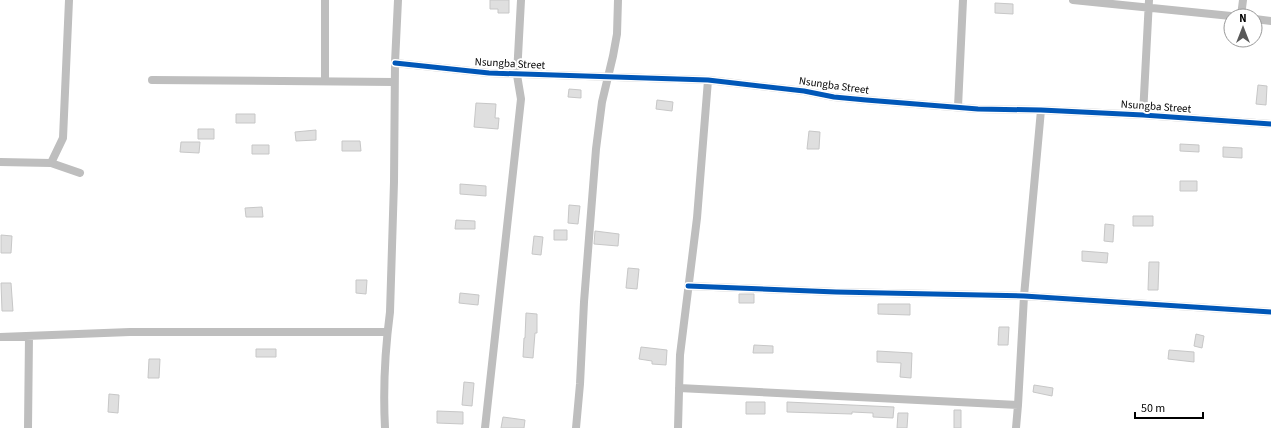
<svg xmlns="http://www.w3.org/2000/svg" width="1271" height="428" viewBox="0 0 1271 428" font-family="'Source Sans 3',sans-serif">
<style>
.building{fill:#dfdfdf;stroke:#c7c7c7}
.lines{fill:none;stroke-linecap:round;stroke-linejoin:round}
.street{stroke:#bebebe;stroke-width:8}
.cycleway-casing{stroke:#fff;stroke-width:8}
.cycleway{stroke:#0057b8;stroke-width:5}
.labels{text-anchor:middle;stroke-width:4;stroke-linejoin:round;paint-order:stroke}
.street-label{font-size:11px;fill:#000;stroke:#fff}
</style>
<rect width="100%" height="100%" fill="#fff"/>
<!-- building -->
<path class="building" d="M490,0H509V13H498V9H490Z
M995,3L1013,4V14L995,13Z
M1258,85L1267,86L1266,105L1256,104Z
M569,89L581,90V98L568,97Z
M657,100L673,102L672,111L656,109Z
M476,103L496,104L495,118H499L498,129L474,127Z
M236,114H255V123H236Z
M198,129H214V139H198Z
M316,130V140L296,141L295,132Z
M809,131L820,132L819,149H807Z
M342,141H360L361,151H342Z
M181,142H200L199,153L180,152Z
M1180,144L1199,145V152L1180,151Z
M252,145H269V154H252Z
M1223,147L1242,148V158L1223,157Z
M1180,181H1197V191H1180Z
M460,184L486,186V196L460,194Z
M569,205L580,206L578,224L568,223Z
M262,207L263,217H246L245,208Z
M1133,216H1153V226H1133Z
M456,220L475,221V229H455Z
M1105,224L1114,225L1113,242L1104,241Z
M554,230H567V240H554Z
M595,231L619,234L618,246L594,244Z
M1,235L12,236L11,253H1Z
M534,236L543,237L541,255L532,254Z
M1082,251L1108,253L1107,263L1082,261Z
M1149,262H1159L1158,290H1148Z
M628,268L639,269L637,289L626,288Z
M356,280H367L366,294L356,293Z
M1,283H11L13,311H2Z
M460,293L479,295L478,305L459,303Z
M739,294H754V303H739Z
M878,304H910V315L878,314Z
M526,313L537,314V333H535L533,358L523,357L524,338H525Z
M999,327H1009L1008,345H998Z
M1196,334L1204,336L1202,348L1194,346Z
M754,345L773,346V353H753Z
M641,347L667,350L666,365L652,364V361L639,359Z
M256,349H276V357H256Z
M1169,350L1194,352V362L1168,359Z
M877,351L912,353L911,378L900,377L901,363L877,362Z
M149,359H160L159,378H148Z
M464,382L474,383L472,406L462,405Z
M1034,385L1053,388L1052,396L1033,392Z
M109,394L119,395L118,413L108,412Z
M746,402H765V414H746Z
M787,402L894,407L893,418L873,417V413L852,412V414L787,412Z
M954,410H961V428H954Z
M437,411L463,412V424L437,423Z
M898,413H908L907,428H897Z
M503,417L525,420L524,428H501Z"/>
<g class="lines">
<!-- street -->
<path class="street" d="M325,0V81
M1073,0L1231,16
M1241,16L1243,0
M1255,19L1271,21
M395,63L489,73L708,80L804,91L834,97L866,100L978,109L1041,110L1143,115L1271,124
M152,80L394,82
M958,107L963,0
M1143,115L1149,0
M0,162L51,163L80,173
M51,163L63,138L69,0
M688,286L836,292L1024,296L1271,312
M0,337L130,332H387
M679,388L1018,405
M28,428L29,336
M385,428C383,390 385,350 390,312L394,182L395,63L398,0
M485,428L521,99L517,75L521,0
M576,428L580,384L584,302L596,149L602,102L613,56L617,34L618,0
M678,428L680,355L697,218L708,80
M1016,428L1018,405L1024,296L1041,110"/>
<defs>
<path id="cycleway" d="M395,63L489,73L708,80L804,91L834,97L866,100L978,109L1041,110L1143,115L1271,124
M688,286L836,292L1024,296L1271,312"/>
</defs>
<!-- cycleway casing -->
<use href="#cycleway" class="cycleway-casing"/>
<!-- cycleway -->
<use href="#cycleway" class="cycleway"/>
</g>
<g class="labels">
<!-- street labels -->
<g class="street-label">
<text transform="translate(510 63) rotate(3)" y="4">Nsungba Street</text>
<text transform="translate(834 85) rotate(8)" y="4">Nsungba Street</text>
<text transform="translate(1156 106) rotate(4)" y="4">Nsungba Street</text>
</g>
</g>
<!-- north arrow -->
<g transform="translate(1243 28)"><circle r="19" fill="#ffffff" stroke="#999999"/>
<path d="M0-3L7 15L0 10L-7 15Z" fill="#595959"/>
<text y="-6" font-size="11" font-weight="bold" text-anchor="middle" fill="#000000">N</text>
</g>
<!-- scale -->
<path d="M1135 412v6h68v-6" fill="none" stroke="#000000" stroke-width="2"/>
<text x="1141" y="412" font-size="12" fill="#000000" stroke="#ffffff" stroke-width="3" paint-order="stroke">50 m</text>
</svg>
